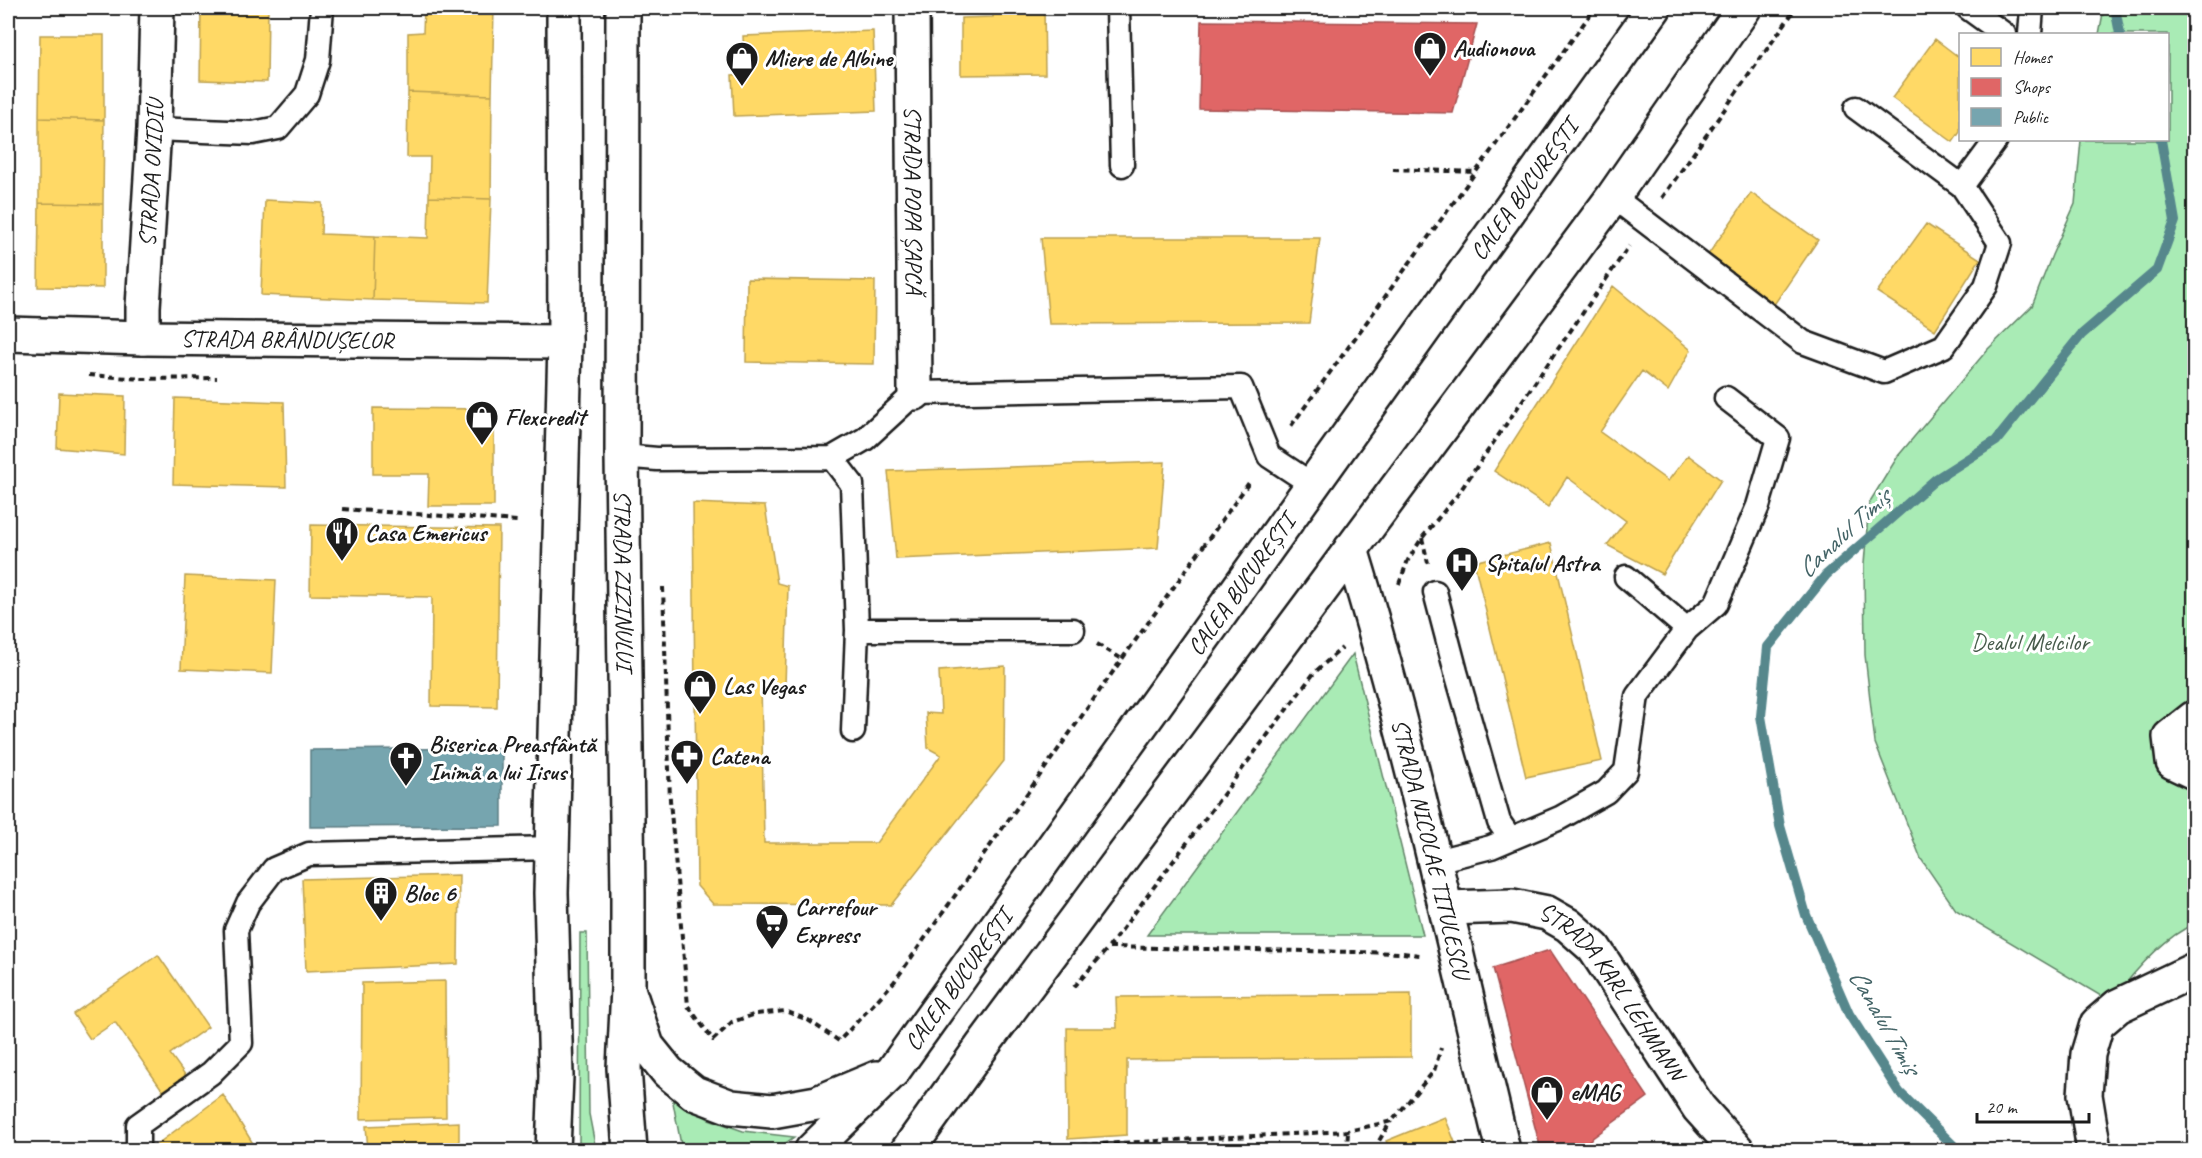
<svg xmlns="http://www.w3.org/2000/svg" width="2202" height="1158" viewBox="0 0 2202 1158" font-family="Caveat,sans-serif">
<style>
.green{fill:#a9ebb5;stroke:#628468;stroke-width:1.5}
.homes{fill:#ffd966;stroke:#bba050;stroke-width:1.5}
.shops{fill:#e06666;stroke:#a55050;stroke-width:1.5}
.public{fill:#76a5af;stroke:#5b7c83;stroke-width:1.5}
.lines{fill:none;stroke-linecap:round;stroke-linejoin:round}
.stream{stroke:#56878c;stroke-width:10}
.lane-casing{stroke:#1c1c1c;stroke-width:27}
.street-casing{stroke:#1c1c1c;stroke-width:38}
.secondary-casing{stroke:#1c1c1c;stroke-width:38}
.primary-casing{stroke:#1c1c1c;stroke-width:38}
.path{stroke:#1c1c1c;stroke-width:4;stroke-dasharray:6 4.5;stroke-linecap:butt}
.lane{stroke:#fff;stroke-width:22}
.street{stroke:#fff;stroke-width:33}
.secondary{stroke:#fff;stroke-width:33}
.primary{stroke:#fff;stroke-width:33}
.labels{text-anchor:middle;stroke-width:6;stroke-linejoin:round;paint-order:stroke}
.poi-label{font-size:24px;font-weight:bold;fill:#1c1c1c;stroke:#fff;text-anchor:start}
.street-label{font-size:24px;fill:#1c1c1c;stroke:#fff}
.park-label{font-size:24px;fill:#465a4a;stroke:#fff}
.water-label{font-size:26px;font-style:italic;fill:#436366;stroke:#fff}
</style>
<rect width="100%" height="100%" fill="#fff"/>
<filter id="ink" filterUnits="userSpaceOnUse"><feTurbulence type="fractalNoise" baseFrequency=".0167" numOctaves="2"/><feDisplacementMap in="SourceGraphic" scale="12" xChannelSelector="R" yChannelSelector="G"/><feConvolveMatrix kernelMatrix="1 2 1 2 8 2 1 2 1" color-interpolation-filters="sRGB"/></filter>
<g filter="url(#ink)">
<!-- green -->
<path class="green" d="M2104,8H2194V924C2162,938 2132,974 2111,1002L1956,910L1921,859L1875,743L1865,655L1864,564L1869,503L1898,456L1988,349L2032,306L2052,255L2075,204L2081,140H2168V34H2099Z
M1353,654L1423,935H1147Z
M580,933H587L589,1114L596,1150H579Z
M672,1097L709,1119L743,1131L794,1137L776,1150H682Z"/>
<!-- homes -->
<path class="homes" d="M201,8H268L267,82L200,80Z
M424,8H494L492,95L408,92V33L423,32Z
M993,8H1044L1045,74L961,75V18L993,17Z
M873,31L876,111L734,116L732,75L745,74L743,36Z
M40,35H104V120L39,118Z
M1935,39L1960,58V132L1953,142L1892,98Z
M408,92L492,95L491,199L429,197L430,157H407Z
M39,118L104,120L103,204L39,203Z
M1751,193L1818,240L1773,306L1705,259Z
M429,197L491,199L487,303L373,300L375,236L428,238Z
M265,200L322,203L321,234L375,236L373,300L261,295Z
M39,203L103,204V288L38,287Z
M1926,224L1980,259L1935,330L1877,292Z
M1041,238H1320L1309,323L1049,324Z
M747,279L875,281L874,364L746,362Z
M1613,286L1691,350L1668,391L1642,371L1600,432L1668,481L1688,455L1721,480L1662,574L1607,545L1626,521L1567,477L1548,507L1494,471Z
M59,393L125,396L124,454L57,448Z
M175,398L284,402L286,487L173,484Z
M373,408L494,409V506H428L429,474H373Z
M1165,462L1158,548L896,559L888,471Z
M693,503L765,506L777,583L788,586L785,686L761,681L764,843H876L941,755L928,748L926,713L941,714L939,671L1005,666L1004,761L891,905L713,904L697,886Z
M311,525L499,528L497,707L431,706L432,597L310,595Z
M1551,543L1602,761L1526,777L1474,562Z
M185,576L276,580L272,673L181,669Z
M459,875L458,964L306,971L302,879Z
M158,955L208,1027L170,1054L186,1076L163,1091L115,1022L90,1039L73,1014Z
M445,981L446,1117L361,1119L362,983Z
M1411,994V1057L1127,1060V1135L1068,1139L1067,1028H1117L1116,997Z
M223,1095L257,1150H153L152,1148Z
M1445,1117L1458,1150H1390L1386,1141Z
M459,1122V1150H368L366,1126Z"/>
<!-- shops -->
<path class="shops" d="M1201,21L1477,24L1453,113L1199,109Z
M1550,950L1648,1097L1576,1150H1541L1493,968Z"/>
<!-- public -->
<path class="public" d="M502,748V826L310,827V750Z"/>
<g class="lines">
<!-- stream -->
<path class="stream" d="M2115,8L2120,34
M1958,1150L1899,1092L1849,1014L1806,915L1780,826L1761,716L1768,647L1826,575L1936,479L1996,441L2081,335L2157,270L2175,221L2161,140"/>
<defs>
<path id="lane" d="M1118,8L1122,165
M1968,8L2004,34
M2030,34L2032,8
M154,129L253,133L278,128L307,94L318,60L322,8
M1962,186L1996,140
M1613,197L1803,342L1884,372L1944,346L1986,286L2000,243L1962,186L1856,108
M622,456L657,459L832,458L865,439L915,393L1241,387L1269,456L1313,485
M832,458L852,484L857,630L853,731
M1626,577L1687,629L1716,604L1758,506L1778,438L1726,398
M1435,592L1456,672L1499,822L1510,838
M857,630H1073
M1436,861L1491,847L1560,818L1606,792L1626,771L1637,696L1687,629
M138,1150V1125L211,1073L241,1043L236,930L248,903L274,869L309,854L553,848"/>
<g id="street">
<path id="s1" d="M912,8L915,393"/>
<path id="s2" d="M8,334L143,338L565,342"/>
<path id="s3" d="M143,338V307L154,129L157,8"/>
<path d="M2194,718L2170,737L2173,762L2194,772"/>
<path id="s4" d="M1447,908L1512,906L1547,913L1568,925L1594,948L1699,1108L1737,1150"/>
<path d="M2094,1150L2085,1095L2088,1054L2097,1024L2118,1006L2194,970"/>
</g>
<g id="secondary">
<path id="s5" d="M623,8L622,456L628,893V989L624,1068L630,1150"/>
<path id="s6" d="M1351,549C1412,747 1454,949 1503,1150"/>
<path d="M553,1150L556,1076L551,893L565,342L564,8"/>
</g>
<g id="primary">
<path d="M628,989L647,1046L668,1072L694,1093L731,1107L772,1111L817,1103L877,1078"/>
<path id="s7" d="M812,1150L893,1071L1654,8"/>
<path d="M908,1150L983,1045L1613,197L1744,8"/>
</g>
</defs>
<!-- lane casing -->
<use href="#lane" class="lane-casing"/>
<!-- street casing -->
<use href="#street" class="street-casing"/>
<!-- secondary casing -->
<use href="#secondary" class="secondary-casing"/>
<!-- primary casing -->
<use href="#primary" class="primary-casing"/>
<!-- path -->
<path class="path" d="M8,8H9
M1393,169L1476,172
M1662,198L1796,8
M89,375L142,379L217,378
M1291,426L1595,8
M343,509L517,521
M1422,538L1428,563
M1399,584L1408,560L1422,538L1458,494L1629,246
M663,587L670,800L688,1006L713,1040L732,1022L756,1014L785,1011L808,1020L839,1041L894,982L1122,659L1251,480
M1097,644L1122,659
M1109,947L1402,953L1420,955
M1074,987L1109,947L1314,673L1342,648
M987,1150L1348,1131L1392,1121L1434,1071L1441,1048
M1347,1150L1348,1131
M1379,1150L1377,1144L1391,1121"/>
<!-- lane -->
<use href="#lane" class="lane"/>
<!-- street -->
<use href="#street" class="street"/>
<!-- secondary -->
<use href="#secondary" class="secondary"/>
<!-- primary -->
<use href="#primary" class="primary"/>
</g>
</g>
<!-- icons -->
<defs>
<symbol id="shop-pin" viewBox="-11 -11 22 30"><path d="M0 17L-7.5 6A9.5 9.5 0 1 1 7.5 6Z" fill="#1c1c1c" stroke="#fff"/><path d="M-5-2.5h2.3a2.7 3.5 0 0 1 5.4 0H5L5.5 6h-11ZM-1.5-2.5h3a1.5 2.3 0 0 0-3 0Z" fill="#fff"/></symbol>
<symbol id="restaurant-pin" viewBox="-11 -11 22 30"><path d="M0 17L-7.5 6A9.5 9.5 0 1 1 7.5 6Z" fill="#1c1c1c" stroke="#fff"/><path d="M-5-6h1v4h1v-4h1v4h1v-4h1v5L-1.5 .5V6h-2V.5L-5-1ZM5-6V6H3V1.5H1.5Q1.5-4 5-6Z" fill="#fff"/></symbol>
<symbol id="hospital-pin" viewBox="-11 -11 22 30"><path d="M0 17L-7.5 6A9.5 9.5 0 1 1 7.5 6Z" fill="#1c1c1c" stroke="#fff"/><path d="M-5-5h3v3.5h4V-5h3V5h-3V1.5h-4V5h-3Z" fill="#fff"/></symbol>
<symbol id="pharmacy-pin" viewBox="-11 -11 22 30"><path d="M0 17L-7.5 6A9.5 9.5 0 1 1 7.5 6Z" fill="#1c1c1c" stroke="#fff"/><path d="M-2-6h4v4h4v4h-4v4h-4v-4h-4v-4h4Z" fill="#fff"/></symbol>
<symbol id="church-pin" viewBox="-11 -11 22 30"><path d="M0 17L-7.5 6A9.5 9.5 0 1 1 7.5 6Z" fill="#1c1c1c" stroke="#fff"/><path d="M-1.2-6h2.4v3.5h3.3v2.4h-3.3V6h-2.4V-.1h-3.3v-2.4h3.3Z" fill="#fff"/></symbol>
<symbol id="building-pin" viewBox="-11 -11 22 30"><path d="M0 17L-7.5 6A9.5 9.5 0 1 1 7.5 6Z" fill="#1c1c1c" stroke="#fff"/><path d="M-4-6H4V6H1V3H-1V6H-4ZM-2.5-4.3h1.7v1.8h-1.7ZM.8-4.3h1.7v1.8H.8ZM-2.5-1h1.7V.8h-1.7ZM.8-1h1.7V.8H.8Z" fill="#fff"/></symbol>
<symbol id="supermarket-pin" viewBox="-11 -11 22 30"><path d="M0 17L-7.5 6A9.5 9.5 0 1 1 7.5 6Z" fill="#1c1c1c" stroke="#fff"/><path d="M-6-5.5h2.5l.6 2H6L4.5 2H-2.5L-4.4-4H-6ZM-1.5 3.2a1.3 1.3 0 1 0 .1 0ZM3 3.2a1.3 1.3 0 1 0 .1 0Z" fill="#fff"/></symbol>
</defs>
<g fill-rule="evenodd">
<use href="#shop-pin" x="1411" y="29" width="38" height="52"/>
<use href="#shop-pin" x="723" y="39" width="38" height="52"/>
<use href="#shop-pin" x="463" y="398" width="38" height="52"/>
<use href="#restaurant-pin" x="323" y="514" width="38" height="52"/>
<use href="#hospital-pin" x="1443" y="544" width="38" height="52"/>
<use href="#shop-pin" x="681" y="667" width="38" height="52"/>
<use href="#pharmacy-pin" x="668" y="737" width="38" height="52"/>
<use href="#church-pin" x="387" y="739" width="38" height="52"/>
<use href="#building-pin" x="362" y="874" width="38" height="52"/>
<use href="#supermarket-pin" x="753" y="902" width="38" height="52"/>
<use href="#shop-pin" x="1528" y="1073" width="38" height="52"/>
</g>
<g class="labels">
<!-- poi labels -->
<g class="poi-label">
<text x="1453" y="56">Audionova</text>
<text x="765" y="66">Miere de Albine</text>
<text x="505" y="425">Flexcredit</text>
<text x="365" y="541">Casa Emericus</text>
<text x="1485" y="571">Spitalul Astra</text>
<text x="723" y="694">Las Vegas</text>
<text x="429" y="752">Biserica Preasfântă<tspan x="429" dy="28">Inimă a lui Iisus</tspan></text>
<text x="710" y="764">Catena</text>
<text x="404" y="901">Bloc 6</text>
<text x="795" y="915">Carrefour<tspan x="795" dy="28">Express</tspan></text>
<text x="1570" y="1100">eMAG</text>
</g>
<!-- street labels -->
<g class="street-label">
<text dy="8" stroke="none"><textPath href="#s3" startOffset="165">STRADA OVIDIU</textPath></text>
<text dy="8" stroke="none"><textPath href="#s7" startOffset="1197">CALEA BUCUREȘTI</textPath></text>
<text dy="8" stroke="none"><textPath href="#s1" startOffset="192">STRADA POPA ȘAPCĂ</textPath></text>
<text dy="8" stroke="none"><textPath href="#s2" startOffset="279">STRADA BRÂNDUȘELOR</textPath></text>
<text dy="8" stroke="none"><textPath href="#s5" startOffset="572">STRADA ZIZINULUI</textPath></text>
<text dy="8" stroke="none"><textPath href="#s7" startOffset="711">CALEA BUCUREȘTI</textPath></text>
<text dy="8" stroke="none"><textPath href="#s6" startOffset="310">STRADA NICOLAE TITULESCU</textPath></text>
<text dy="8" stroke="none"><textPath href="#s7" startOffset="225">CALEA BUCUREȘTI</textPath></text>
<text dy="8" stroke="none"><textPath href="#s4" startOffset="204">STRADA KARL LEHMANN</textPath></text>
</g>
<!-- park labels -->
<g class="park-label">
<text x="2030" y="650">Dealul Melcilor</text>
</g>
<!-- water labels -->
<g class="water-label">
<text transform="translate(1843 533) rotate(-43)" y="9">Canalul Timiș</text>
<text transform="translate(1885 1021) rotate(60)" y="9">Canalul Timiș</text>
</g>
</g>
<!-- margin -->
<rect width="2202" height="1158" fill="none" stroke="#fff" stroke-width="30"/>
<rect x="15" y="15" width="2172" height="1128" fill="none" stroke="#1c1c1c" stroke-width="2" filter="url(#ink)"/>
<!-- legend -->
<rect x="1959" y="33" width="210" height="108" fill="#ffffff" stroke="#a4a4a4" stroke-width="1.5"/>
<rect x="1971" y="48" width="30" height="18" fill="#ffd966" stroke="#a4a4a4" stroke-width="1.5"/>
<text x="2013" y="63" font-size="18" fill="#1c1c1c">Homes</text>
<rect x="1971" y="78" width="30" height="18" fill="#e06666" stroke="#a4a4a4" stroke-width="1.5"/>
<text x="2013" y="93" font-size="18" fill="#1c1c1c">Shops</text>
<rect x="1971" y="108" width="30" height="18" fill="#76a5af" stroke="#a4a4a4" stroke-width="1.5"/>
<text x="2013" y="123" font-size="18" fill="#1c1c1c">Public</text>
<!-- scale -->
<path d="M1977 1113v9h112v-9" fill="none" stroke="#1c1c1c" stroke-width="3"/>
<text x="1986" y="1113" font-size="18" fill="#1c1c1c" stroke="#ffffff" stroke-width="4.5" paint-order="stroke">20 m</text>
</svg>
